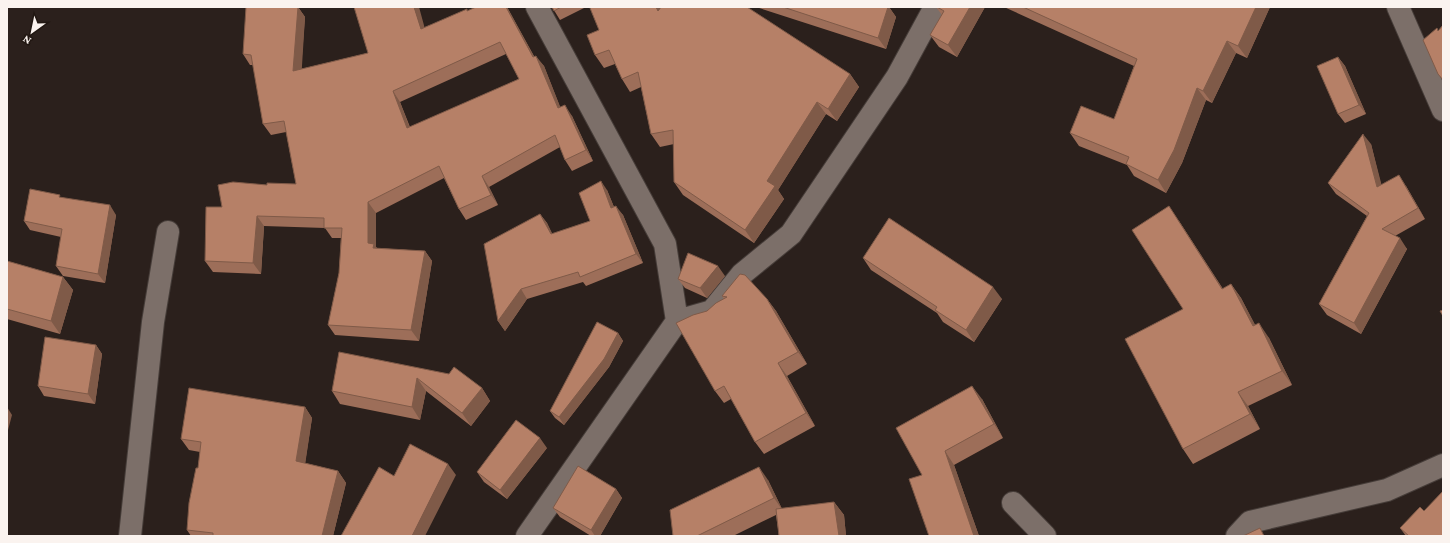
<svg xmlns="http://www.w3.org/2000/svg" width="1450" height="543" viewBox="0 0 1450 543" font-family="'Crimson Pro',serif">
<style>
.lines{fill:none;stroke-linecap:round;stroke-linejoin:round}
.street-casing{stroke:#463d39;stroke-width:24}
.street{stroke:#7c6f69;stroke-width:22}
.wall{fill:#9d6e59;fill-rule:evenodd}
.shaded-wall{fill:#7f5a48}
.building{fill:#b68067;stroke:#7f5a48;fill-rule:evenodd}
</style>
<rect width="100%" height="100%" fill="#2b201c"/>
<g class="lines">
<defs>
<path id="street" d="M537,7L665,244L677,321
M1398,7L1443,110
M1013,503L1045,536
M130,536L153,322L168,232
M527,536L677,321L712,311L742,274L791,234L897,77L935,7
M1237,536L1250,522L1387,490L1443,465"/>
</defs>
<!-- street casing -->
<use href="#street" class="street-casing"/>
<!-- street -->
<use href="#street" class="street"/>
</g>
<!-- wall -->
<path class="wall" d="M298,7L305,17L301,69L368,53L425,27L468,11L476,7H507L534,56L544,66L560,107L572,116L593,161L572,171L565,160L560,147L489,187L498,205L466,220L459,209L444,178L376,213V247L377,248L425,251L432,261L419,341L335,335L328,325L339,273L341,238H332L325,228L264,226L261,274L213,272L205,261L222,207L267,185L296,184L286,132L271,135L263,124L253,65H250L243,54ZM506,54L519,79L410,127L400,102Z
M552,7H586L560,20Z
M756,7H889L896,17L886,49Z
M936,7H985L957,57L939,47L930,35L942,15Z
M1004,7H1270L1247,58L1236,53L1212,103L1206,100L1182,163L1166,193L1134,176L1127,165L1079,146L1070,133L1114,119L1134,66Z
M599,30L850,74L859,87L837,121L826,114L778,190L784,199L754,243L683,195L674,182V144L660,147L651,134L641,87L630,92L622,79L615,64L604,68L595,55Z
M1338,57L1345,66L1366,114L1345,123L1338,114Z
M1371,144L1381,185L1406,186L1425,219L1395,236L1407,249L1361,334L1327,315L1319,304L1367,216L1336,194L1328,183Z
M607,190L614,207L623,215L643,263L586,286L583,282L527,299L505,331L498,321L540,214L547,223L552,234L590,221Z
M61,197L116,215L105,283L63,276L56,266L61,237L30,230L24,221Z
M1179,221L1223,289L1231,284L1241,298L1255,325L1269,338L1292,385L1248,406L1260,429L1193,464L1183,449V309Z
M863,258L1002,299L974,342L943,322L937,313L871,270Z
M7,261L63,277L73,290L60,334L7,319Z
M725,276L707,298L685,288L678,279Z
M722,296L767,299L776,311L807,364L787,376L815,426L764,454L755,442L731,399L724,403L715,391L707,311L724,299Z
M618,333L623,341L609,367L564,425L555,418L550,411Z
M96,345L102,354L95,404L44,396L38,386Z
M449,374L482,388L490,401L471,426L426,391L420,420L340,404L332,391Z
M982,399L1003,438L954,465L979,536H929L922,475Z
M305,407L312,418L305,463L338,471L346,483L333,536H191L187,530L198,468L200,452L189,450L181,439Z
M547,448L507,499L484,482L477,472Z
M768,480L782,509L834,502L844,515L846,536H779L776,515L733,536H673Z
M616,489L622,498L600,536H591L560,517L553,508Z
M1424,511L1443,536H1406L1400,528Z"/>
<!-- shaded-wall -->
<path class="shaded-wall" d="M298,7L305,17L301,82L293,71Z
M414,7H419L428,40L421,29Z
M506,7H507L540,68L533,57Z
M656,7H661L658,11Z
M888,7H889L896,17L886,49L878,38Z
M970,7H985L957,57L948,45Z
M1256,7H1270L1247,58L1238,46Z
M1227,41L1236,53L1212,103L1203,91Z
M536,56L544,66L565,119L558,108Z
M1338,57L1345,66L1366,114L1359,105Z
M850,74L859,87L837,121L828,109Z
M1197,88L1206,100L1182,163L1166,193L1158,180Z
M393,91L400,102L414,139L407,128Z
M817,102L826,114L778,190L784,199L754,243L745,230L767,181Z
M565,105L572,116L593,161L586,150Z
M1363,134L1371,144L1385,198L1377,187Z
M1399,175L1406,186L1425,219L1418,208Z
M482,176L489,187L498,205L491,195Z
M601,181L607,190L618,217L611,208Z
M368,202L376,213V247L381,254L368,243Z
M110,205L116,215L105,283L98,274Z
M616,206L623,215L643,263L636,254Z
M1169,206L1179,221L1232,303L1222,289Z
M540,214L547,223L557,243L551,234Z
M257,216L264,226L261,274L253,263Z
M1400,238L1407,249L1361,334L1354,323Z
M425,251L432,261L419,341L411,330Z
M718,266L725,276L707,298L700,288Z
M63,277L73,290L60,334L51,321Z
M1231,284L1241,298L1263,340L1253,326Z
M993,287L1002,299L974,342L966,330Z
M521,289L527,299L505,331L498,321Z
M767,299L776,311L807,364L798,352Z
M1259,323L1269,338L1292,385L1282,371Z
M618,333L623,341L609,367L564,425L559,417Z
M96,345L102,354L95,404L88,394Z
M778,363L787,376L815,426L806,413Z
M417,378L426,391L420,420L412,407Z
M972,386L982,399L1003,438L994,424Z
M482,388L490,401L471,426L462,413Z
M1238,392L1248,406L1260,429L1250,414Z
M7,407L12,415L7,434Z
M305,407L312,418L304,472L296,461Z
M540,438L547,448L507,499L500,490Z
M945,451L954,465L979,536H974Z
M448,464L456,475L425,536H412Z
M759,467L768,480L783,511L774,498Z
M338,471L346,483L333,536H322Z
M616,489L622,498L600,536H595L591,530Z
M834,502L844,515L846,536H839Z"/>
<!-- building -->
<path class="building" d="M246,7H298L293,71L368,53L354,7H414L421,29L467,9V11L476,7H506L533,57L536,56L558,108L565,105L586,150L565,160L555,135L482,176L491,195L459,209L439,166L368,202V243L374,244L373,248L425,251L411,330L328,325L339,273L342,228H324V218L257,216L253,263L205,261L206,207H222L218,185L233,182L267,185V183L296,184L284,121L263,124L251,55L243,54ZM500,42L519,79L407,128L393,91Z
M552,7H561L554,11Z
M593,7H656L658,11L661,7H747L850,74L828,109L817,102L767,181L775,186L745,230L674,182L673,130L651,134L638,72L622,79L609,50L595,55L587,35L599,30L590,8Z
M783,7H888L878,38Z
M937,7H970L948,45L930,35L944,11Z
M1023,7H1256L1238,46L1227,41L1203,91L1197,88L1174,150L1158,180L1126,164L1129,157L1070,133L1081,106L1114,119L1137,59Z
M1443,25V80L1438,74L1423,40L1437,28L1438,31Z
M1338,57L1359,105L1338,114L1317,66Z
M1363,134L1377,187L1399,175L1418,208L1382,229L1400,238L1354,323L1319,304L1369,213L1328,183Z
M601,181L611,208L616,206L636,254L580,277L578,272L521,289L498,321L484,244L540,214L551,234L590,221L579,193Z
M30,189L60,195L59,197L110,205L98,274L56,266L62,229L24,221Z
M1169,206L1222,289L1231,284L1253,326L1259,323L1282,371L1238,392L1250,414L1183,449L1125,339L1183,309L1132,230Z
M889,218L993,287L966,330L935,310L937,307L863,258Z
M688,253L718,266L700,288L678,279Z
M7,261L63,277L51,321L7,309Z
M740,274L745,275L767,299L798,352L778,363L806,413L755,442L724,386L715,391L676,323L693,315L707,311L716,303L727,297L722,296Z
M1443,310V316L1440,311Z
M597,322L618,333L604,359L559,417L550,411Z
M45,337L96,345L88,394L38,386Z
M339,352L449,374L454,367L482,388L462,413L417,378L412,407L332,391Z
M972,386L994,424L945,451L974,536H929L909,479L922,475L896,428Z
M189,388L305,407L296,461L338,471L322,536H213V533L187,530L189,503L196,468H198L201,442L181,439Z
M516,420L540,438L500,490L477,472Z
M410,444L448,464L412,536H341L379,467L394,476Z
M578,466L616,489L591,530L553,508Z
M759,467L774,498L697,536H673L670,510Z
M1443,491V536H1409L1400,528L1420,507L1424,511Z
M834,502L839,536H779L776,509Z
M1260,528L1264,536H1243Z"/>
<!-- border -->
<rect width="1450" height="543" fill="none" stroke="#faf3ef" stroke-width="16"/>
<!-- north arrow -->
<g transform="translate(32 32) rotate(213)" stroke="#211712" stroke-width="3" paint-order="stroke">
<path d="M0-3L7 15L0 10L-7 15Z" fill="#faf3ef"/>
<text y="-6" font-size="11" font-weight="bold" text-anchor="middle" fill="#faf3ef">N</text>
</g>
</svg>
